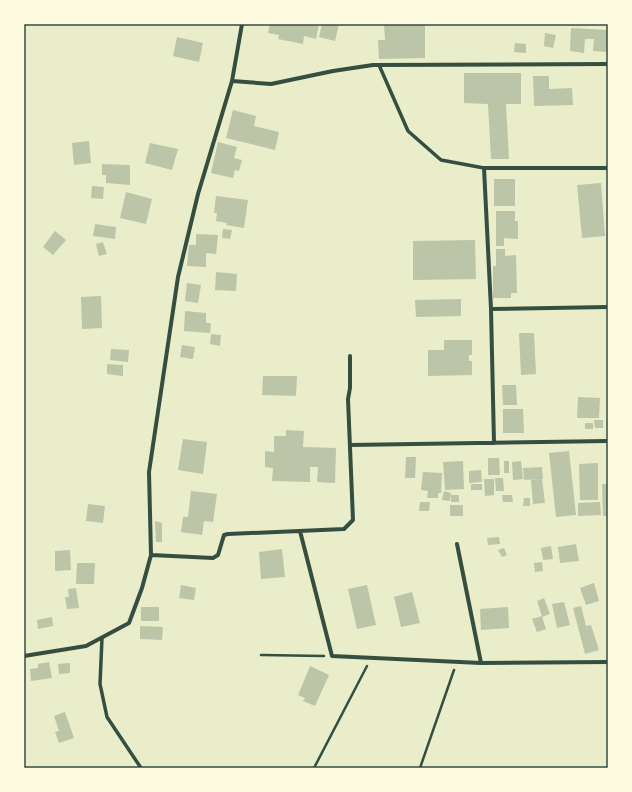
<svg xmlns="http://www.w3.org/2000/svg" width="632" height="792" viewBox="0 0 632 792" font-family="Rubik,sans-serif">
<style>
.building{fill:#bcc5a7}
.lines{fill:none;stroke-linecap:round;stroke-linejoin:round}
.path{stroke:#344e41;stroke-width:2.5}
.pedestrian{stroke:#344e41;stroke-width:3.5}
.minor{stroke:#344e41;stroke-width:4}
.neatline{fill:none;stroke:#344e41;stroke-width:1.5}
</style>
<rect width="100%" height="100%" fill="#e9edc9"/>
<!-- building -->
<path class="building" d="M270,24H319L316,39L304,36L303,44L278,39L279,35L268,33Z
M322,24H339L335,41L319,37Z
M384,24H425V58L379,59L378,40H385Z
M571,28L608,30L607,52L593,51L594,39H585L584,53L570,51Z
M545,33L556,35L553,48L544,46Z
M177,37L203,43L199,62L173,56Z
M515,43L526,44V53L514,52Z
M464,73H521V104H506L509,159H491L488,104L464,103Z
M533,76H549V89L572,88L573,105L534,106Z
M233,110L256,116L254,126L279,132L275,150L226,138Z
M89,141L91,163L74,165L72,143Z
M218,142L237,147L234,158L242,160L239,171L235,170L233,178L211,173Z
M150,143L178,149L172,170L145,163Z
M102,164L130,165V185L106,183V175H102Z
M494,179H515V206H494Z
M601,183L605,236L582,238L577,185Z
M92,186L104,187L103,199L91,198Z
M126,192L152,199L146,224L120,218Z
M216,196L248,200L244,228L226,225L227,223L216,221L217,213H214Z
M496,211H515V221H518V239L504,238V246H496Z
M95,224L116,227L115,239L93,236Z
M223,229L232,230L230,239L222,238Z
M55,231L66,240L53,255L43,247Z
M196,234L218,235L216,254L206,253V267L187,266L189,245H196Z
M475,240L476,279L413,280V241Z
M103,242L107,254L99,256L96,244Z
M496,249H505V256L516,255L517,293H511V298H493V266H496Z
M216,272L237,274L236,291L215,290Z
M187,283L201,285L198,303L185,301Z
M101,296L102,328L82,329L81,297Z
M461,299V316L416,317L415,300Z
M185,311L206,313V323H211L210,333L184,331Z
M519,333H534L536,374L521,375Z
M211,334L221,335L220,346L210,344Z
M444,340H472V355H469V361H472V375L428,376V350H444Z
M182,345L195,347L193,359L180,357Z
M111,349L129,350L128,362L110,360Z
M107,364L123,365V376L107,374Z
M263,376H297L296,396L262,395Z
M502,385H516L517,405H503Z
M578,397L600,398L599,418H577Z
M503,409H523L524,433H503Z
M594,420H603V428H595Z
M585,423H593V429H585Z
M286,430L304,431L303,447L336,448L335,483L317,482L318,467H310V482L272,481L273,468L265,467V451L274,452V436H286Z
M183,439L207,442L203,474L178,470Z
M569,451L576,515L556,517L549,453Z
M406,457H416L415,478H405Z
M488,458H499L500,475H488Z
M463,461L464,489L445,490L443,462Z
M504,461H509V473H504Z
M521,461L523,479L513,480L512,462Z
M598,463V500H580L579,464Z
M542,467L543,479L524,480L523,468Z
M481,470L482,482L469,483V471Z
M423,472L442,473L441,493H438V498H427L428,491L421,490Z
M495,478H503L504,491H496Z
M484,479H494V495L485,496Z
M542,479L545,503L533,504L531,480Z
M471,484H482V490H471Z
M602,484H608V516H603Z
M191,491L217,494L213,522L204,521L202,535L181,532L183,517H188Z
M444,491L451,493L450,501L442,500Z
M451,495H459V502H451Z
M502,495H512L513,502H503Z
M524,498H530V506H523Z
M420,502H430L429,511H419Z
M600,502L601,515L578,516V503Z
M88,504L105,506L103,523L86,521Z
M450,505H463V516H450Z
M155,521L162,523V542H156Z
M499,537L500,544L488,545L487,538Z
M576,544L579,561L560,563L558,547Z
M551,546L553,559L543,560L541,548Z
M504,548L507,555L502,557L498,550Z
M282,549L285,577L261,579L259,552Z
M70,550L71,570L55,571V551Z
M542,562L543,571L535,572L534,563Z
M77,563H95L94,584H76Z
M594,583L599,601L586,605L580,588Z
M181,585L196,588L194,600L179,598Z
M367,585L376,625L357,629L348,589Z
M76,588L79,608L67,609L65,597H69L68,589Z
M412,592L420,623L401,627L394,597Z
M544,598L550,614L542,617L546,629L537,632L532,619L542,616L537,601Z
M564,602L570,625L557,628L552,604Z
M581,606L586,626L591,625L599,650L585,654L573,608Z
M141,607H159V621H141Z
M508,607L509,628L481,630L480,609Z
M52,617L53,626L38,629L37,620Z
M140,626L163,627L162,640L140,639Z
M49,662L52,678L31,681L30,669L38,668V664Z
M70,663V673L59,674L58,664Z
M310,666L329,675L315,706L303,701L305,698L298,695Z
M65,712L74,738L59,743L55,732L59,731L54,716Z"/>
<g class="lines">
<!-- path -->
<path class="path" d="M261,655L324,656
M314,768L367,666
M420,768L454,670"/>
<!-- pedestrian -->
<path class="pedestrian" d="M379,65L408,131L441,160L484,168
M102,638L100,684L107,717L141,768"/>
<!-- minor -->
<path class="minor" d="M232,81L271,84L333,71L373,65L608,64
M491,309L608,307
M494,443L491,309L484,168H608
M350,445L608,441
M300,531L332,656L481,663L608,662
M457,544L481,663
M151,555L213,558L218,555L224,535L228,534L344,529L353,520L348,399L350,388V356
M24,656L86,646L129,623L142,588L151,555L149,472L178,277L198,194L232,81L242,24"/>
</g>
<!-- border -->
<rect width="632" height="792" fill="none" stroke="#fefae0" stroke-width="50"/>
<rect x="25" y="25" width="582" height="742" class="neatline"/>
</svg>
